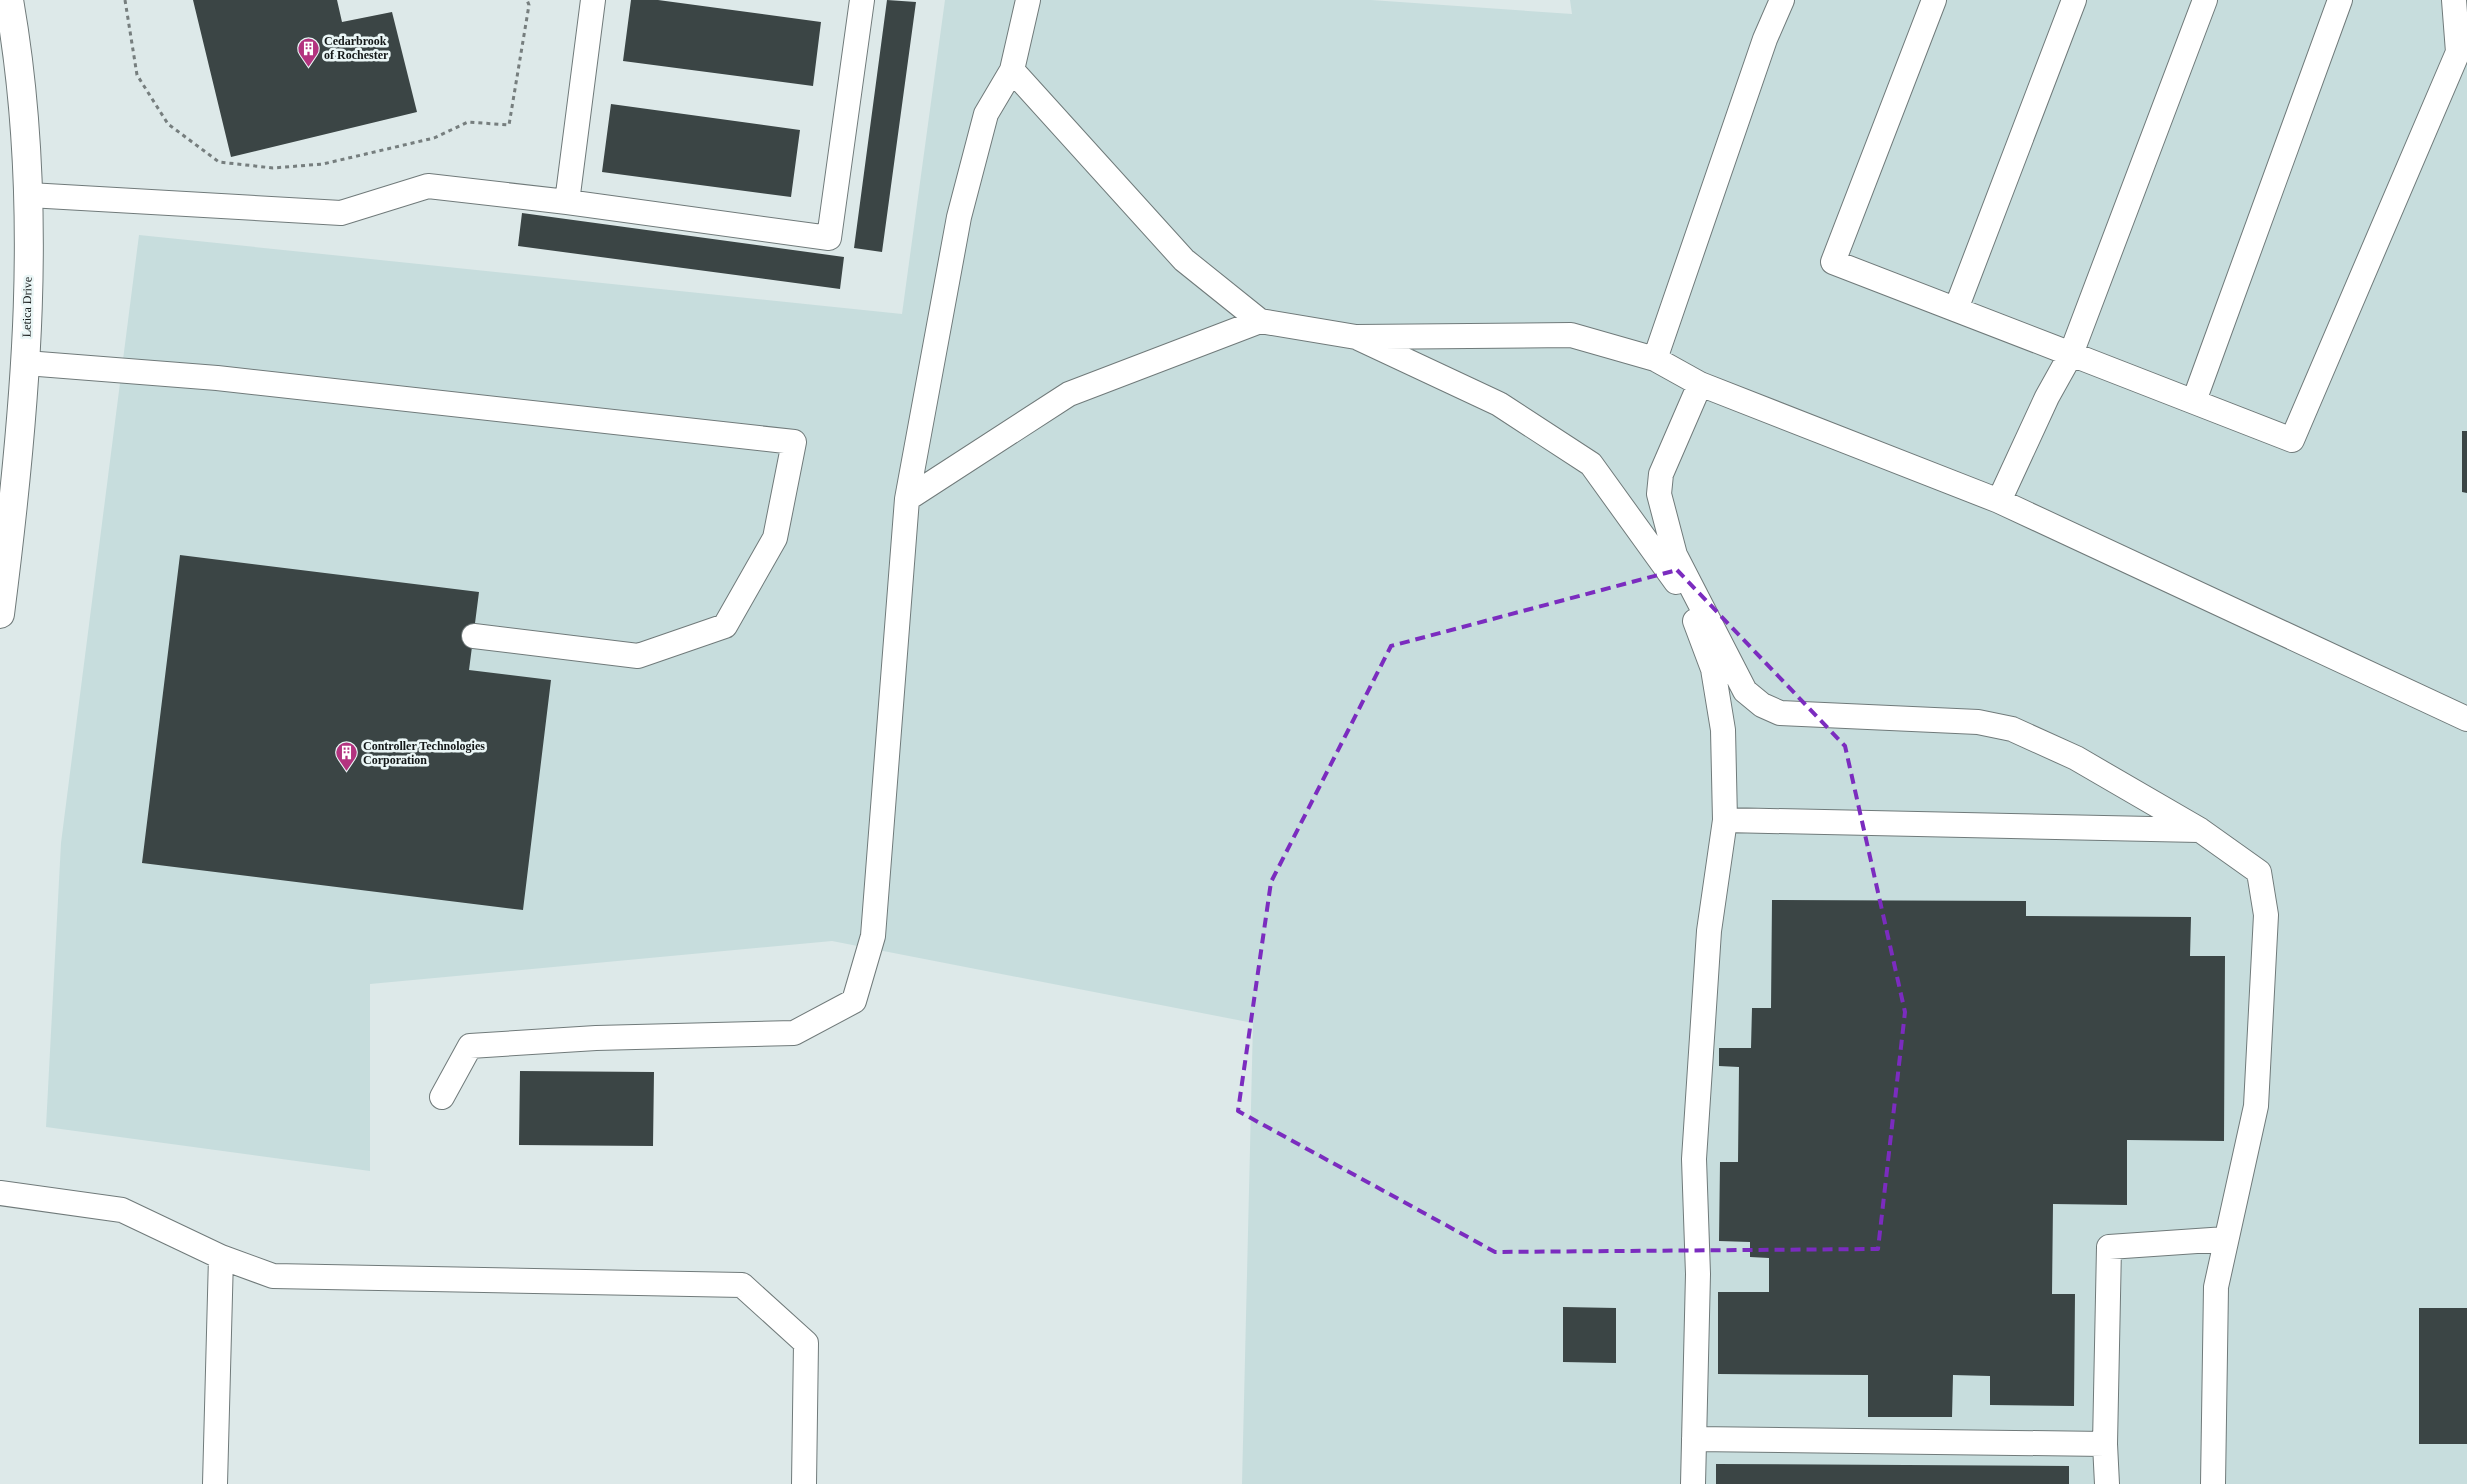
<svg xmlns="http://www.w3.org/2000/svg" width="2467" height="1484" viewBox="0 0 2467 1484" font-family="'Times New Roman',serif">
<style>
.built{fill:#c7dddd}
.building{fill:#3b4545}
.lines{fill:none;stroke-linecap:round;stroke-linejoin:round}
.lane-casing{stroke:#707a7a;stroke-width:26}
.secondary-casing{stroke:#707a7a;stroke-width:30}
.path{stroke:#767e7e;stroke-width:3;stroke-dasharray:4 4;stroke-linecap:butt}
.lane{stroke:#fff;stroke-width:24}
.secondary{stroke:#fff;stroke-width:28}
.marked{fill:none;stroke:#7b2cbf;stroke-width:4;stroke-dasharray:10 6;stroke-linejoin:round}
.labels{text-anchor:middle;stroke-width:5;stroke-linejoin:round;paint-order:stroke}
.poi-label{font-size:12px;font-weight:bold;fill:#131717;stroke:#eaf6f6;text-anchor:start}
.street-label{font-size:12px;fill:#131717;stroke:#eaf6f6}
</style>
<rect width="100%" height="100%" fill="#dde9e9"/>
<!-- built -->
<path class="built" d="M945,0H1371L1572,14L1570,0H2467V1484H1242L1253,1023L832,941L370,984V1171L46,1127L61,843L139,235L902,314Z"/>
<!-- building -->
<path class="building" d="M193,0H337L342,22L392,12L417,112L231,157Z
M631,0H658L821,22L813,86L623,61Z
M887,0L916,2L882,252L854,248Z
M611,104L800,130L791,197L602,172Z
M522,213L844,257L840,289L518,246Z
M2462,431H2467V493L2462,492Z
M180,555L479,592L469,670L551,680L523,910L142,863Z
M1772,900L2026,901V916L2191,917L2190,956H2225L2224,1141L2127,1140V1205L2053,1204L2052,1294H2075L2074,1406L1990,1405V1376L1953,1375L1952,1417H1868V1375L1718,1374V1292H1769V1258L1750,1257V1242L1719,1241L1720,1162H1738L1739,1067L1719,1066V1048H1751L1752,1008H1771Z
M520,1071L654,1072L653,1146L519,1145Z
M1563,1307L1616,1308V1363L1563,1362Z
M2419,1308H2467V1444H2419Z
M1716,1464L2069,1466V1484H1716Z"/>
<g class="lines">
<defs>
<path id="lane" d="M1028,0L1012,70L1184,260L1260,321L1356,337L1571,335L1655,359L1765,39L1782,0
M1934,0L1833,262L2071,354L2205,0
M2454,0L2458,52L2292,440L2071,354L2047,397L1999,501L2467,719
M29,195L341,213L428,186L567,202L829,238L862,0
M567,202L593,0
M1956,309L2074,0
M1356,337L1499,404L1591,464L1676,582
M1655,359L1700,384L1999,501
M26,363L217,378L794,442L775,538L725,626L638,656L474,636
M1700,384L1661,474L1659,494L1675,555L1745,691L1762,705L1780,713L1978,722L2012,729L2076,758L2200,830L2259,872L2266,915L2256,1106L2216,1287L2213,1484
M2194,401L2340,0
M907,499L1069,394L1260,321
M1725,820L2199,830
M442,1097L470,1046L596,1038L794,1033L854,1001L873,936L907,499L959,217L986,114L1012,70
M0,1193L122,1210L221,1257L215,1484
M221,1257L273,1276L742,1285L806,1343L804,1484
M1694,1439L2105,1444L2107,1484
M2105,1444L2109,1247L2226,1239
M1693,1484L1698,1274L1694,1159L1709,931L1725,820L1723,730L1713,669L1695,621"/>
<path id="secondary" d="M0,614C26,411 45,204 9,0"/>
</defs>
<!-- lane casing -->
<use href="#lane" class="lane-casing"/>
<!-- secondary casing -->
<use href="#secondary" class="secondary-casing"/>
<!-- path -->
<path class="path" d="M125,0L137,75L168,124L219,162L273,168L323,164L434,138L468,122L509,125L529,5L527,0"/>
<!-- lane -->
<use href="#lane" class="lane"/>
<!-- secondary -->
<use href="#secondary" class="secondary"/>
</g>
<!-- marked area -->
<path class="marked" d="M1677,570L1845,746L1905,1012L1878,1249L1495,1252L1238,1111L1271,882L1391,646Z"/>
<!-- icons -->
<defs>
<symbol id="building-pin" viewBox="-11 -11 22 30"><path d="M0 17L-7.5 6A9.5 9.5 0 1 1 7.5 6Z" fill="#b3337f" stroke="#eaf6f6"/><path d="M-4-6H4V6H1V3H-1V6H-4ZM-2.5-4.3h1.7v1.8h-1.7ZM.8-4.3h1.7v1.8H.8ZM-2.5-1h1.7V.8h-1.7ZM.8-1h1.7V.8H.8Z" fill="#fff"/></symbol>
</defs>
<g fill-rule="evenodd">
<use href="#building-pin" x="296" y="36" width="25" height="34"/>
<use href="#building-pin" x="334" y="740" width="25" height="34"/>
</g>
<g class="labels">
<!-- poi labels -->
<g class="poi-label">
<text x="324" y="45">Cedarbrook<tspan x="324" dy="14">of Rochester</tspan></text>
<text x="363" y="750">Controller Technologies<tspan x="363" dy="14">Corporation</tspan></text>
</g>
<!-- street labels -->
<g class="street-label">
<text transform="translate(27 307) rotate(-89)" y="4">Letica Drive</text>
</g>
</g>
</svg>
